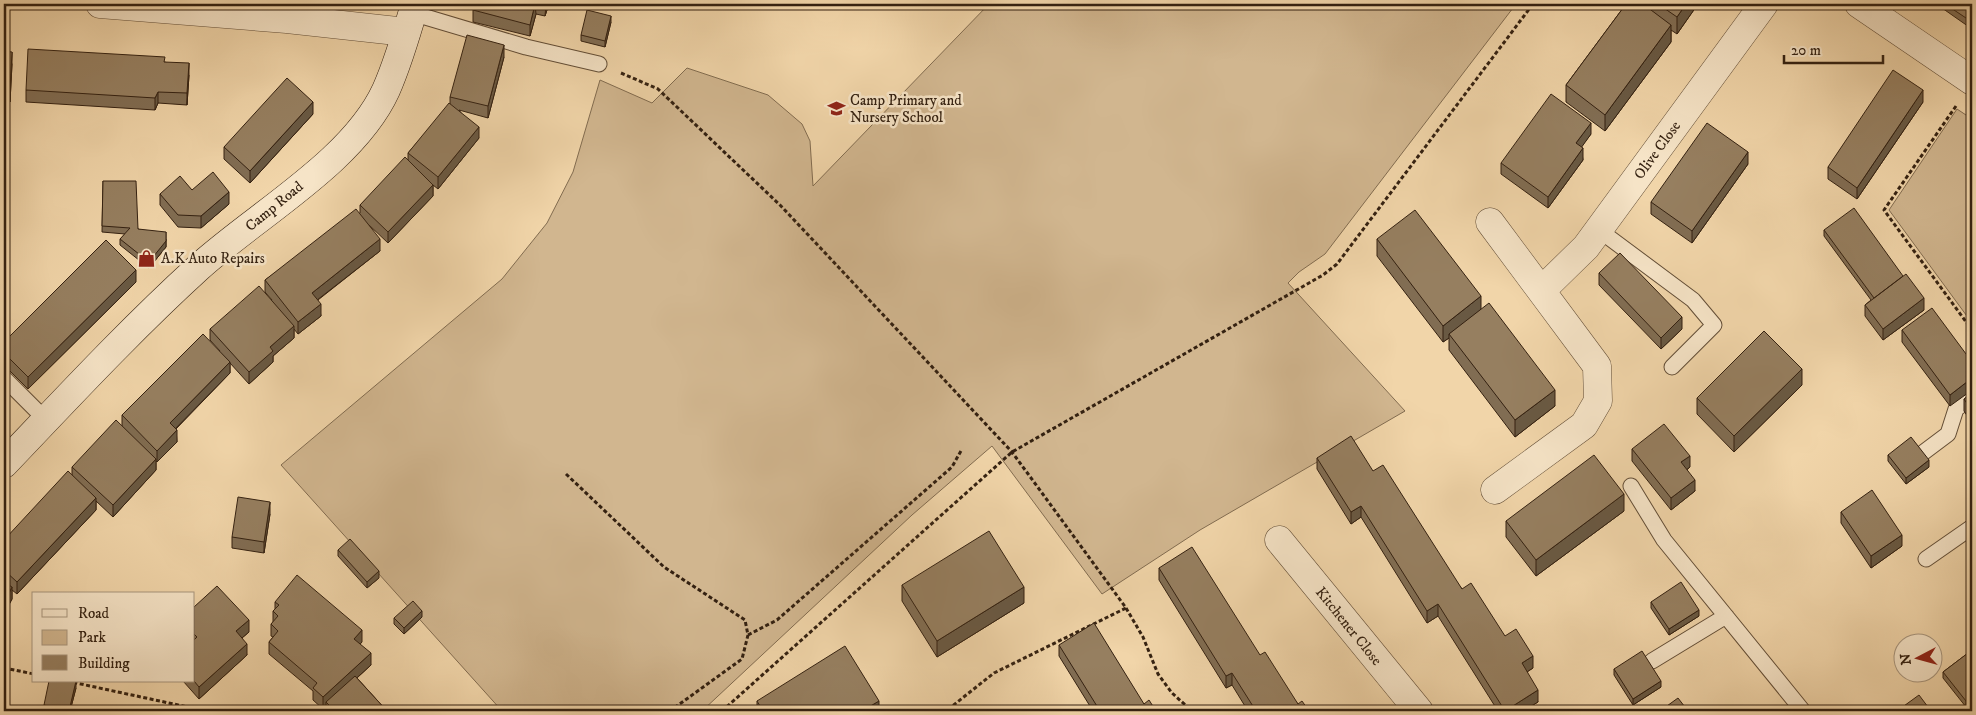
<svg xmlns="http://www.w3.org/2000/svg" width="1976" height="715" viewBox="0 0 1976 715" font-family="'IM FELL DW Pica',serif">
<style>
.green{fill:#d1b68f;stroke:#826c50}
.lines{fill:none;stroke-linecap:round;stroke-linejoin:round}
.lane-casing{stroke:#634e37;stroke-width:17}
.street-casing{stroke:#634e37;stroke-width:29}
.secondary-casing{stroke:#342111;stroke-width:29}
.path{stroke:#342111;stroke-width:3;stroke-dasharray:4 2.5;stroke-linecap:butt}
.lane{stroke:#f6e4c7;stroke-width:15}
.street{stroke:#f6e4c7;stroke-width:28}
.secondary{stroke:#f6e4c7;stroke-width:28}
.wall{fill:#816d53;stroke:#342111}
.shaded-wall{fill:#695943;stroke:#342111}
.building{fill:#967f60;stroke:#342111}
.labels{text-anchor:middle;stroke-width:5;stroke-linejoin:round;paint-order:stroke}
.poi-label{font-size:15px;fill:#342111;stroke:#f6e4c7;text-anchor:start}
.street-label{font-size:15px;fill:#342111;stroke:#f6e4c7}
</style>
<rect width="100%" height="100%" fill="#f1d5a9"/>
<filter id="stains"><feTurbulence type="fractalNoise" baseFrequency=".004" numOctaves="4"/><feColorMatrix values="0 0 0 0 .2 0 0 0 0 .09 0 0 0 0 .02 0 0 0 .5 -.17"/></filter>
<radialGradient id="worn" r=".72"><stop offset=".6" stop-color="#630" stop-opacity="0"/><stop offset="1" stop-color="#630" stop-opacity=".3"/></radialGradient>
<!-- green -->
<path class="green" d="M989,4H1516L1325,254L1299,272L1288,283L1405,411L1200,530L1102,594L992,446L912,515L702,711H502L281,465L502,279L547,223L573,172L600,80L652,103L687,68L768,95L802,124L810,141L813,186Z
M1957,109L1972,119V323L1889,210Z"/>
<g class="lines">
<defs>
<path id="lane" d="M412,13L526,47L599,64
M1599,230L1693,300L1714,325L1672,367
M4,378L46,420
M1924,452L1948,434L1956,409L1972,397
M1631,486L1664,540L1803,711
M1926,559L1972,527
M1652,661L1726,616"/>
<path id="street" d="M100,4L287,19L406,32
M1859,4L1972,81
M1490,222L1597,366L1598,401L1584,425L1495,490
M1542,290L1586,247L1764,4
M1279,540L1419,711"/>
<path id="secondary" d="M4,464C67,398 130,330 198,268C256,215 353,162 386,90C398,63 407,32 415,4"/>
</defs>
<!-- lane casing -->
<use href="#lane" class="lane-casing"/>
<!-- street casing -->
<use href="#street" class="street-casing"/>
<!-- secondary casing -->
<use href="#secondary" class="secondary-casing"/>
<!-- path -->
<path class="path" d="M621,73L658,89L781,206L1012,452L1126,608L994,673L946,711
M1956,106L1884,210L1972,330
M566,474L664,567L745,620L748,635L742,659L670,711
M1126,608L1143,637L1158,674L1172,693L1192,711
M748,635L777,620L952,467L962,449
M4,668L34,674
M67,681L206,711
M722,711L1012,452L1323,275L1337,264L1533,4"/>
<!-- lane -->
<use href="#lane" class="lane"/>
<!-- street -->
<use href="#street" class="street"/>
<!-- secondary -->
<use href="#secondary" class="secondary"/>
</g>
<!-- wall -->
<path class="wall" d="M358,4H373L372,8Z
M474,4H549L545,16L536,14L530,36L473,22V10Z
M1626,4H1698L1677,34L1671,30V42L1605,131L1566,102V85Z
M1942,4H1972V29L1942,8Z
M611,22L605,47L581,41V35Z
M4,51L12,64L10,102H4Z
M504,57L488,118L459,110L479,138L438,189L433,185V196L388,243L369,225L380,251L318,300L321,316L298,334L294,329V338L273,356V362L249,384L230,363V373L176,429L177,442L157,462L156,461V470L113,517L96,501V510L17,594L12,590V599L4,614V582L5,583L4,582V540L72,476V467L122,426V415L220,351L210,340V329L272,300L265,292V280L360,213V205L408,161V153L450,104V97Z
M165,62L189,75L187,105L158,103L155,110L26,102V90Z
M1923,102L1857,199L1828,179V167Z
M313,114L250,183L224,159V147Z
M1591,134L1581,147L1583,160L1548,208L1501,174V163Z
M1748,164L1692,243L1651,214V202Z
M103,181L138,229L166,239V247L149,268L120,245V239L125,234L102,232Z
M192,190L229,204L201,228L178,227L160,205V194Z
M1824,230L1924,310L1883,340L1865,316V305L1871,300L1824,236Z
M1377,239L1481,309L1555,406L1515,437L1449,350V338L1443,342L1377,256Z
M1599,273L1682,329L1661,349L1599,285Z
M136,282L28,389L4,365V342Z
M1902,330L1972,362L1950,406L1902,342Z
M1802,385L1734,452L1697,414V398Z
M1972,393V423L1964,411V399Z
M1632,449L1690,467L1687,470L1695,491L1671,510L1632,461Z
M1888,455L1929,467L1906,484L1888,461Z
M1317,458L1373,471L1462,589L1533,668L1527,672L1538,702L1523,711H1498L1438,616L1427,623L1361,517L1351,524L1317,469Z
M1624,511L1536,576L1506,537V521Z
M1841,512L1902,546L1871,568L1841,523Z
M270,514L264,553L232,548V537Z
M338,550L379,578L367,588L338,556Z
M1159,568L1260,655L1298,704L1309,711H1248L1232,685L1226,688L1159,580Z
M902,585L1024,603L937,657L902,601Z
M275,602L362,642L360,644L371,665L357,678L387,711H326V707L323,709L313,700V691L269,654V642L273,637L271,636V624L273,622V611L275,609Z
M1651,602L1699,616L1669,635L1651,608Z
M194,607L249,632L242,638L247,655L199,699L183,681H194Z
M422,617L404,634L394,624V618Z
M1059,645L1144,704L1156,711H1093L1059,656Z
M1972,650L1966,707L1943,678V672Z
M1614,669L1661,687L1633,705L1614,675Z
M76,688L70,711H44V705Z
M757,701L879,711H757Z"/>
<!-- shaded-wall -->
<path class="shaded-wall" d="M535,4L536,14L530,36V25Z
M546,4H549L545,16Z
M1686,4H1698L1677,34V17Z
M611,16V22L605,47V41Z
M1671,25V42L1605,131V115Z
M504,45V57L488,118V106Z
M12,52V64L10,102V90Z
M189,63V75L187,105V93Z
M1923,90V102L1857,199V188Z
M158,92V103L155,110V98Z
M313,102V114L250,183V171Z
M1591,123V134L1576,155V143Z
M479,127V138L438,189V177Z
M1583,148V160L1548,208V197Z
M1748,152V164L1692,243V231Z
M433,185V196L388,243V232Z
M229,192V204L201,228V216Z
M166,232V247L149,268V262Z
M380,239V251L312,304V293Z
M136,270V282L28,389V377Z
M1481,296V313L1449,334V338L1443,342V326Z
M1924,298V310L1883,340V329Z
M321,304V316L298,334V322Z
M1682,317V329L1661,349V338Z
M294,326V338L273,356V362L249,384V372L270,347Z
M230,362V373L170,434V423Z
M1802,369V385L1734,452V436Z
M1972,378V390L1950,406V395Z
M1555,390V406L1515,437V420Z
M5,398V410L4,411V399Z
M177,430V442L157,462V451Z
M1690,456V467L1681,474V462Z
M156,459V470L113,517V505Z
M1929,460V467L1906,484V478Z
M1695,480V491L1671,510V498Z
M1624,494V511L1536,576V560Z
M96,498V510L17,594V582Z
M270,502V514L264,553V542Z
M1361,506V517L1351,524V512Z
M1902,535V546L1871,568V556Z
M379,571V578L367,588V582Z
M12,587V599L4,614V603Z
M1024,587V603L937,657V641Z
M1438,604V616L1427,623V611Z
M1699,610V616L1669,635V629Z
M422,611V617L404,634V628Z
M249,620V632L236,643V631Z
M362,630V642L354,651V639Z
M247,644V655L199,699V687Z
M371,653V665L328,704L326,702V707L323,709V697Z
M1533,656V668L1522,675V663Z
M1232,673V685L1226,688V676Z
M76,681V688L70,711H69Z
M1661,681V687L1633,705V699Z
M1538,690V702L1523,711H1505Z
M1972,697V703L1966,707V701Z
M879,701V711H862Z"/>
<!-- building -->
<path class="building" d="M474,4H535L530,25L473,10Z
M1626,4H1643L1671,25L1605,115L1566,85Z
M1658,4H1686L1677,17Z
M1945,4H1972V22Z
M587,10L611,16L605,41L581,35Z
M467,35L504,45L488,106L450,97Z
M28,49L165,57L164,62L189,63L187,93L158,92L155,98L26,90Z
M4,51L12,52L10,90H4Z
M1893,70L1923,90L1857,188L1828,167Z
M287,78L313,102L250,171L224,147Z
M1551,94L1591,123L1576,143L1583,148L1548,197L1501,163Z
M449,103L479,127L438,177L408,153Z
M1707,123L1748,152L1692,231L1651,202Z
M405,157L433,185L388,232L360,205Z
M213,172L229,192L201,216L178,215L160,194L180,176L192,190Z
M103,181H136L138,229L166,232V241L149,262L120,239L130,228L102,226Z
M1854,208L1903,276L1874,298L1824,230Z
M356,209L380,239L312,293L321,304L298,322L265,280Z
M1415,210L1481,296L1443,326L1377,239Z
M106,240L136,270L28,377L4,353V342Z
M1620,253L1682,317L1661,338L1599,273Z
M1906,274L1924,298L1883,329L1865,305Z
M259,286L294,326L270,347L273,351L249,372L210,329Z
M1489,303L1555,390L1515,420L1449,334Z
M1932,308L1972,362V378L1950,395L1902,330Z
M1764,331L1802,369L1734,436L1697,398Z
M203,334L230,362L170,423L177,430L157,451L122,415Z
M1972,393V411L1964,399Z
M116,420L156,459L113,505L72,467Z
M1664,424L1690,456L1681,462L1695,480L1671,498L1632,449Z
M1351,436L1373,471L1383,465L1462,589L1471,583L1505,636L1516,629L1533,656L1522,663L1538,690L1505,711L1438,604L1427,611L1361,506L1351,512L1317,458Z
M1911,437L1929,460L1906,478L1888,455Z
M1594,455L1624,494L1536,560L1506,521Z
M68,471L96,498L17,582L4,570V540Z
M1872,490L1902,535L1871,556L1841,512Z
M238,497L270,502L264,542L232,537Z
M989,531L1024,587L937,641L902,585Z
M350,539L379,571L367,582L338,550Z
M1192,547L1260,655L1265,652L1298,704L1302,701L1309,711H1256L1232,673L1226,676L1159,568Z
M297,575L362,630L354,639L371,653L323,697L313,688L317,683L269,642L278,631L271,624L278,616L273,611L279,605L275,602Z
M4,582L12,587L4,603Z
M1681,582L1699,610L1669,629L1651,602Z
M217,586L249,620L236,631L247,644L199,687L194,681V640L197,637L194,634V607Z
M413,601L422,611L404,628L394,618Z
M1094,623L1144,704L1149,700L1156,711H1100L1059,645Z
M845,646L879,701L862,711H763L757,701Z
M1972,650V697L1966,701L1943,672Z
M1642,651L1661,681L1633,699L1614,669Z
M355,676L387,711H335L326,702Z
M49,681H76L69,711L44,705Z
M1919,695L1931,711H1897Z
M1678,698L1688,711H1660Z"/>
<!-- icons -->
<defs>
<symbol id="school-bare" viewBox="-9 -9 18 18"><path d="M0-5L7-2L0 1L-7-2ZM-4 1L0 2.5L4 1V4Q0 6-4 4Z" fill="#8f2418" stroke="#f6e4c7" stroke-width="2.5" paint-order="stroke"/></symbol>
<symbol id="shop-bare" viewBox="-9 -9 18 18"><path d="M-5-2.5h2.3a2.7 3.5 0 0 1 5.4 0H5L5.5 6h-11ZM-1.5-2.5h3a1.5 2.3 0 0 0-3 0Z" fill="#8f2418" stroke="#f6e4c7" stroke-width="2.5" paint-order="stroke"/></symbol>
</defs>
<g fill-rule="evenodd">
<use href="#school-bare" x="824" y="96" width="25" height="25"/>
<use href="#shop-bare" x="134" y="246" width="25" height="25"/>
</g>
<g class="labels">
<!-- poi labels -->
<g class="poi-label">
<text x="850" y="105">Camp Primary and<tspan x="850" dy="17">Nursery School</tspan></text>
<text x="161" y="263">A.K Auto Repairs</text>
</g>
<!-- street labels -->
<g class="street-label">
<text transform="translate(1657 150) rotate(-54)" y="5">Olive Close</text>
<text transform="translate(274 206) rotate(-39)" y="5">Camp Road</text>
<text transform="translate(1349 626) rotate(51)" y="5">Kitchener Close</text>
</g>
</g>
<!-- margin -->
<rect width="1976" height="715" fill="none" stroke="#f1d5a9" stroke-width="20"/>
<rect x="5" y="5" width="1966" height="705" fill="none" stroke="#342111" stroke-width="2.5"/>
<rect x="10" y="10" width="1956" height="695" fill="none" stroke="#342111"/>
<!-- legend -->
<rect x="32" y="592" width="162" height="90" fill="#f6e4c7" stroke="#a8967e"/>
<rect x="42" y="609" width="25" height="8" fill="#f6e4c7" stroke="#a8967e"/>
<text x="78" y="618" font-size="15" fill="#342111">Road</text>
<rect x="42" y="630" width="25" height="15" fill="#d1b68f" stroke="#a8967e"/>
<text x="78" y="642" font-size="15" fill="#342111">Park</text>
<rect x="42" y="655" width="25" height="15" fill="#967f60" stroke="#a8967e"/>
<text x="78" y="668" font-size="15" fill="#342111">Building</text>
<!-- north arrow -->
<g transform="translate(1918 658) rotate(264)"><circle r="24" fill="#f6e4c7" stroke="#a8967e"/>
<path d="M0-4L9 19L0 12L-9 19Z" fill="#8f2418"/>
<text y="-8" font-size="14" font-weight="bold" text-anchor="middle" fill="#342111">N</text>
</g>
<!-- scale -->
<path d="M1784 55v8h99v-8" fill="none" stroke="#342111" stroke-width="2.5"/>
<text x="1791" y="55" font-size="15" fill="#342111" stroke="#f6e4c7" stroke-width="4" paint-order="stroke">20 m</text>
<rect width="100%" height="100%" filter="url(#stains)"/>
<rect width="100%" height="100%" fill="url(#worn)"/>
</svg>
